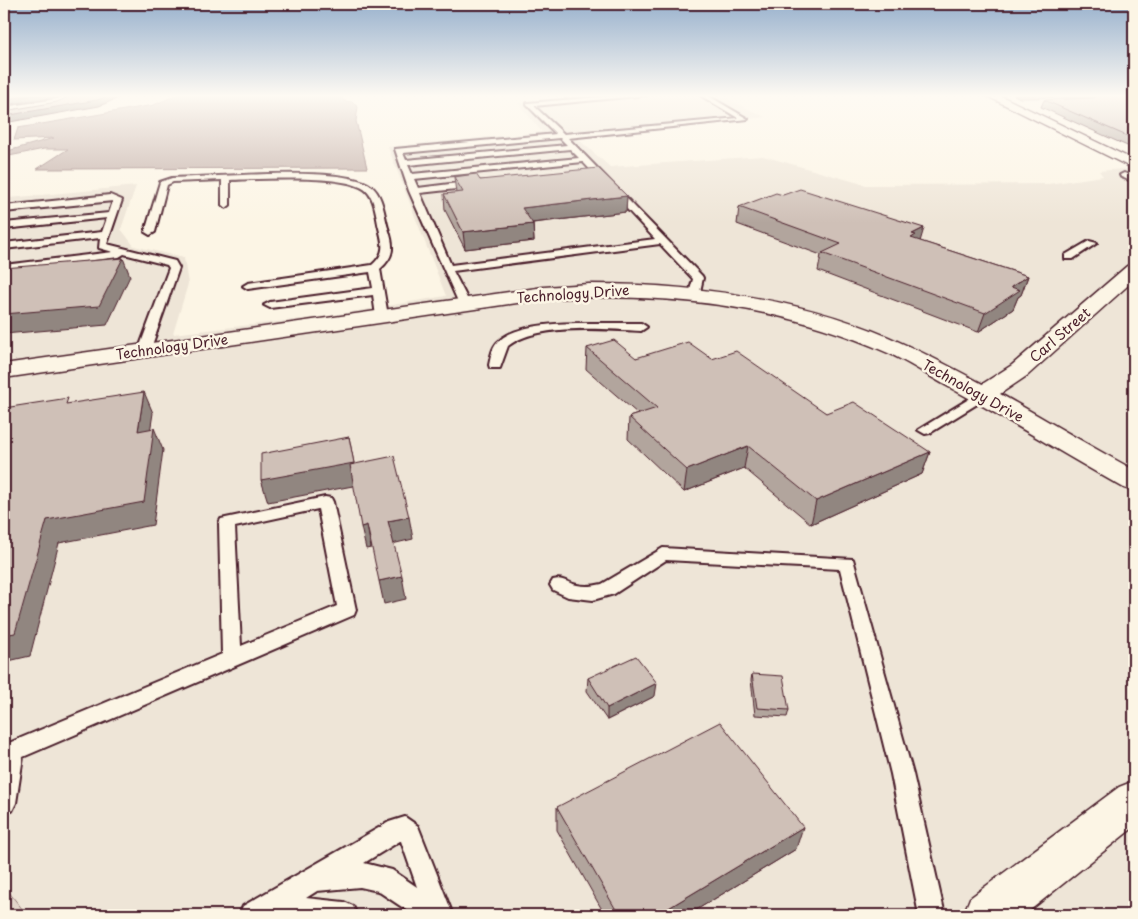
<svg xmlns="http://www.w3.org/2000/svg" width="1138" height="919" viewBox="0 0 1138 919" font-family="'Playpen Sans',sans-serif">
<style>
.built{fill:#eee5d7}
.green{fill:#e2d5ca;stroke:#967a7a}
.water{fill:#c0aca5;stroke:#917474}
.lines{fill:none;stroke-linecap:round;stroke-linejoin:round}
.service-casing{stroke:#4a1f2b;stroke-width:4}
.minor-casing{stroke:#4a1f2b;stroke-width:3}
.tertiary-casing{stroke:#4a1f2b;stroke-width:3}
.secondary-casing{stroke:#4a1f2b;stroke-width:3}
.service{fill:#fcf5e5;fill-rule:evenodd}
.minor{fill:#fcf5e5;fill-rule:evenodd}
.tertiary{fill:#fcf5e5;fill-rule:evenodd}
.secondary{fill:#fcf5e5;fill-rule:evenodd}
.wall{fill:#b2a59d;stroke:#4a1f2b}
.shaded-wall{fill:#918680;stroke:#4a1f2b}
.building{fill:#cfc0b7;stroke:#4a1f2b}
.labels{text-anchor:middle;stroke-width:5;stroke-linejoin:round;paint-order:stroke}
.street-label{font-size:14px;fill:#4a1f2b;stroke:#fcf5e5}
</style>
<rect width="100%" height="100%" fill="#fcf5e5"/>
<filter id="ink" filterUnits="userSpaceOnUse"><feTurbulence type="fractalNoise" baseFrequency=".02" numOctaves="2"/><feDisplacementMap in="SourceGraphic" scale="10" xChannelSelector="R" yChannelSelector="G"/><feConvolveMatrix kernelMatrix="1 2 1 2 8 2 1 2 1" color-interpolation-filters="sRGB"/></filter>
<g filter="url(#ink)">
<!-- built -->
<path class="built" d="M619,95H719L765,117L578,139L610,167L763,156L866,185L1048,184L1103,176L1099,171L1134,168V915H4V200L9,198L136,186L121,229L134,246L184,258L188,284L173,334L328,316L446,296L388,147L542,132L518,103Z"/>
<!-- green -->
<path class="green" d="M4,886L27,915H4Z"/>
<!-- water -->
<path class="water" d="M176,95H339L344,101L352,102L358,107L356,121L367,168L37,169L68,149H44L4,157V152L54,138L14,140L18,128L154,105Z"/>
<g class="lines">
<defs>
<path id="service" d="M624,95H647L534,106L564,134L738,118L700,95H707L748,119L568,138L702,276L703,278L699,296H691L689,294L693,279L660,244L453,271L470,304L468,306H460L409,191L395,149L556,134L527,105V103ZM560,138L567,145L406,160L403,153ZM570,149L579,158L412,174L408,165ZM583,162L655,239L451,265L420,193L474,187L478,184L474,181L418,188L414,179Z
M1124,173L1134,177V182L1121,177L1120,175Z
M242,175C271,174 350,170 371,186C383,195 384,215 388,228C394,246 395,256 380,269L388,316L386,318H378L376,316L373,295L270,308L264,305L270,302L373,288L370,272L248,289L243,286L248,283L372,265C386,253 383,244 379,228C376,216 375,196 364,189C342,174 259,179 230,180V205L226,208L222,205V180L173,182L167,185L155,232L150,235L145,232L160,182L172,178Z
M110,195L122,200L107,244L175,261L179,268L150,351L144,355L138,351L169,268L167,265L124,254L119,257L4,271V265L113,252L99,248L100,238L4,249V243L102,232L107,218L4,229V223L109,213L113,201L4,212V206Z
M1089,241L1097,243L1073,259H1065V255Z
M591,323H641L647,327L641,331C605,329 537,323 508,346L500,368H490L489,365C491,356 492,346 500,340C519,323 566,323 591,323Z
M982,391L989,395L987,398L930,433L925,434L918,430Z
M325,497L331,498L333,502L356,610L354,615L23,757L16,803L12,811L4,814V745L222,654L219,523L221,519ZM318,509L337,606L241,646L235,527Z
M663,548L853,559L913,774L945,915H919L891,774L840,569L666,560L614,594L593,600L568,597L553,590L550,585L553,580C563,577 567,583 577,585C585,587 594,586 602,584Z
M405,817L418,826L453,915H414L378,891L360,887L317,891L306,898L344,902L353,906L357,915H239L243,906L389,822ZM400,841H401L417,887L392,870L364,863Z"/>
<path id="minor" d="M67,95H83L59,106L4,115V107L56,99Z
M985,95H999L1134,160V169Z
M1134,264V280L1028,375L991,400L982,402L973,400L970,395L973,390L1012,365L1127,266Z"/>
<path id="tertiary" d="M589,284C697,284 807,298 906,345C984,381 1058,429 1134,470V491L1124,488C1065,455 1007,419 947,386C927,375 908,362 888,353C778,304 663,292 544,299L4,378V364L544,287Z"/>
<path id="secondary" d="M1134,781V827L1024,915H963L970,898L1119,787Z"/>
</defs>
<!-- service casing -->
<use href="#service" class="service-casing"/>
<!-- minor casing -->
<use href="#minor" class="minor-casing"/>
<!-- tertiary casing -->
<use href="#tertiary" class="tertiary-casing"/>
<!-- secondary casing -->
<use href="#secondary" class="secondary-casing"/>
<!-- service -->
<use href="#service" class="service"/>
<!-- minor -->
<use href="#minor" class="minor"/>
<!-- tertiary -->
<use href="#tertiary" class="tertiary"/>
<!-- secondary -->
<use href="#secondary" class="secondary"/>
</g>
<!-- wall -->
<path class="wall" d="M1014,95H1134V149L1041,107L1044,100L1094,98L1096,97L1020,98Z
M454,177L480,180L627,196L626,212L533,223L534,241L465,249L445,210L444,194L456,193Z
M783,195L920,241L1028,276L1021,295L1018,297L1013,309L978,332L818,271L821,255L737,224L739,207Z
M587,348L636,358L712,359L826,413L930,452L922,474L811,524L744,468L684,492L628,439L629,417L638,414L586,369Z
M752,674L789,710L787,717L755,715L751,680Z
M588,678L655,696L607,720L587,691Z
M557,807L796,849L688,915H605L557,830Z"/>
<!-- shaded-wall -->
<path class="shaded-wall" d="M34,95H62L56,97L4,105V99Z
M111,95H126L99,106L4,123V116Z
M627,196L626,212L523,224L522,208Z
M533,224L534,241L465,249L463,232Z
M924,228L919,245L911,253L912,234Z
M123,258L130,276L107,325L4,334V314Z
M1028,276L1021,295L1018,297L1013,309L978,332L985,313L1011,287Z
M144,392L153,413L147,452L138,431Z
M154,428L163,450L153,525L59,543L30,656L4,662V635L47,520Z
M349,437L358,485L268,502L261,480Z
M748,446L744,468L684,492L687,470Z
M930,452L922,474L811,524L816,501Z
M409,517L413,539L392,544L388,521Z
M367,525L371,548L366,549L361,527Z
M402,576L406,599L384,604L379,581Z
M657,683L655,696L607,720V708Z
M803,827L796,849L688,915H657Z"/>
<!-- building -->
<path class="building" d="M4,95H34L4,99Z
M73,95H111L97,100L4,116V111L57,102Z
M1099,95H1134V139L1044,100L1094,98Z
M598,168L627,196L522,208L533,224L463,232L444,194L463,192L454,177L476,174L480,180Z
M800,189L924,228L912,234L916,235L911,238L1028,276L1011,287L1020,290L985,313L822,253L841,244L739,207L776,193L783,195Z
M123,258L99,306L4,314V268Z
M614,340L636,358L688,342L712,359L736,351L826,413L854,402L930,452L816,501L748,446L687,470L629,417L657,408L587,348Z
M144,392L138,431L154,428L144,502L47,520L15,633L4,635V408L68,398L66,404Z
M349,437L354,463L261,480V454Z
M394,456L409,517L388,521L402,576L379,581L367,525L361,527L350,465Z
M636,656L657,683L607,708L588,678Z
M752,674L783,676L789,710L757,708Z
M720,722L803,827L657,915H619L557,807Z"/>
</g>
<!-- sky -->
<linearGradient id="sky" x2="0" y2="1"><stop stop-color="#98b1cd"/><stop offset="0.43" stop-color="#fefaf3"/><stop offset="1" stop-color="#fefaf3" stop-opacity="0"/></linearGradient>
<rect width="1138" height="223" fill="url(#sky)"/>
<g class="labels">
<!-- street labels -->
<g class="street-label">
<text transform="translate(573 294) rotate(-4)" y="5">Technology Drive</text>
<text transform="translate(1060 335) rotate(-41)" y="5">Carl Street</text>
<text transform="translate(172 347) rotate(-8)" y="5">Technology Drive</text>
<text transform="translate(973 391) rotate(29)" y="5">Technology Drive</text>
</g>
</g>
<!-- margin -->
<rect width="1138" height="919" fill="none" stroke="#fcf5e5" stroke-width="20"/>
<rect x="10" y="10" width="1118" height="899" fill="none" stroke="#4a1f2b" stroke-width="2" filter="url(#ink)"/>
</svg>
